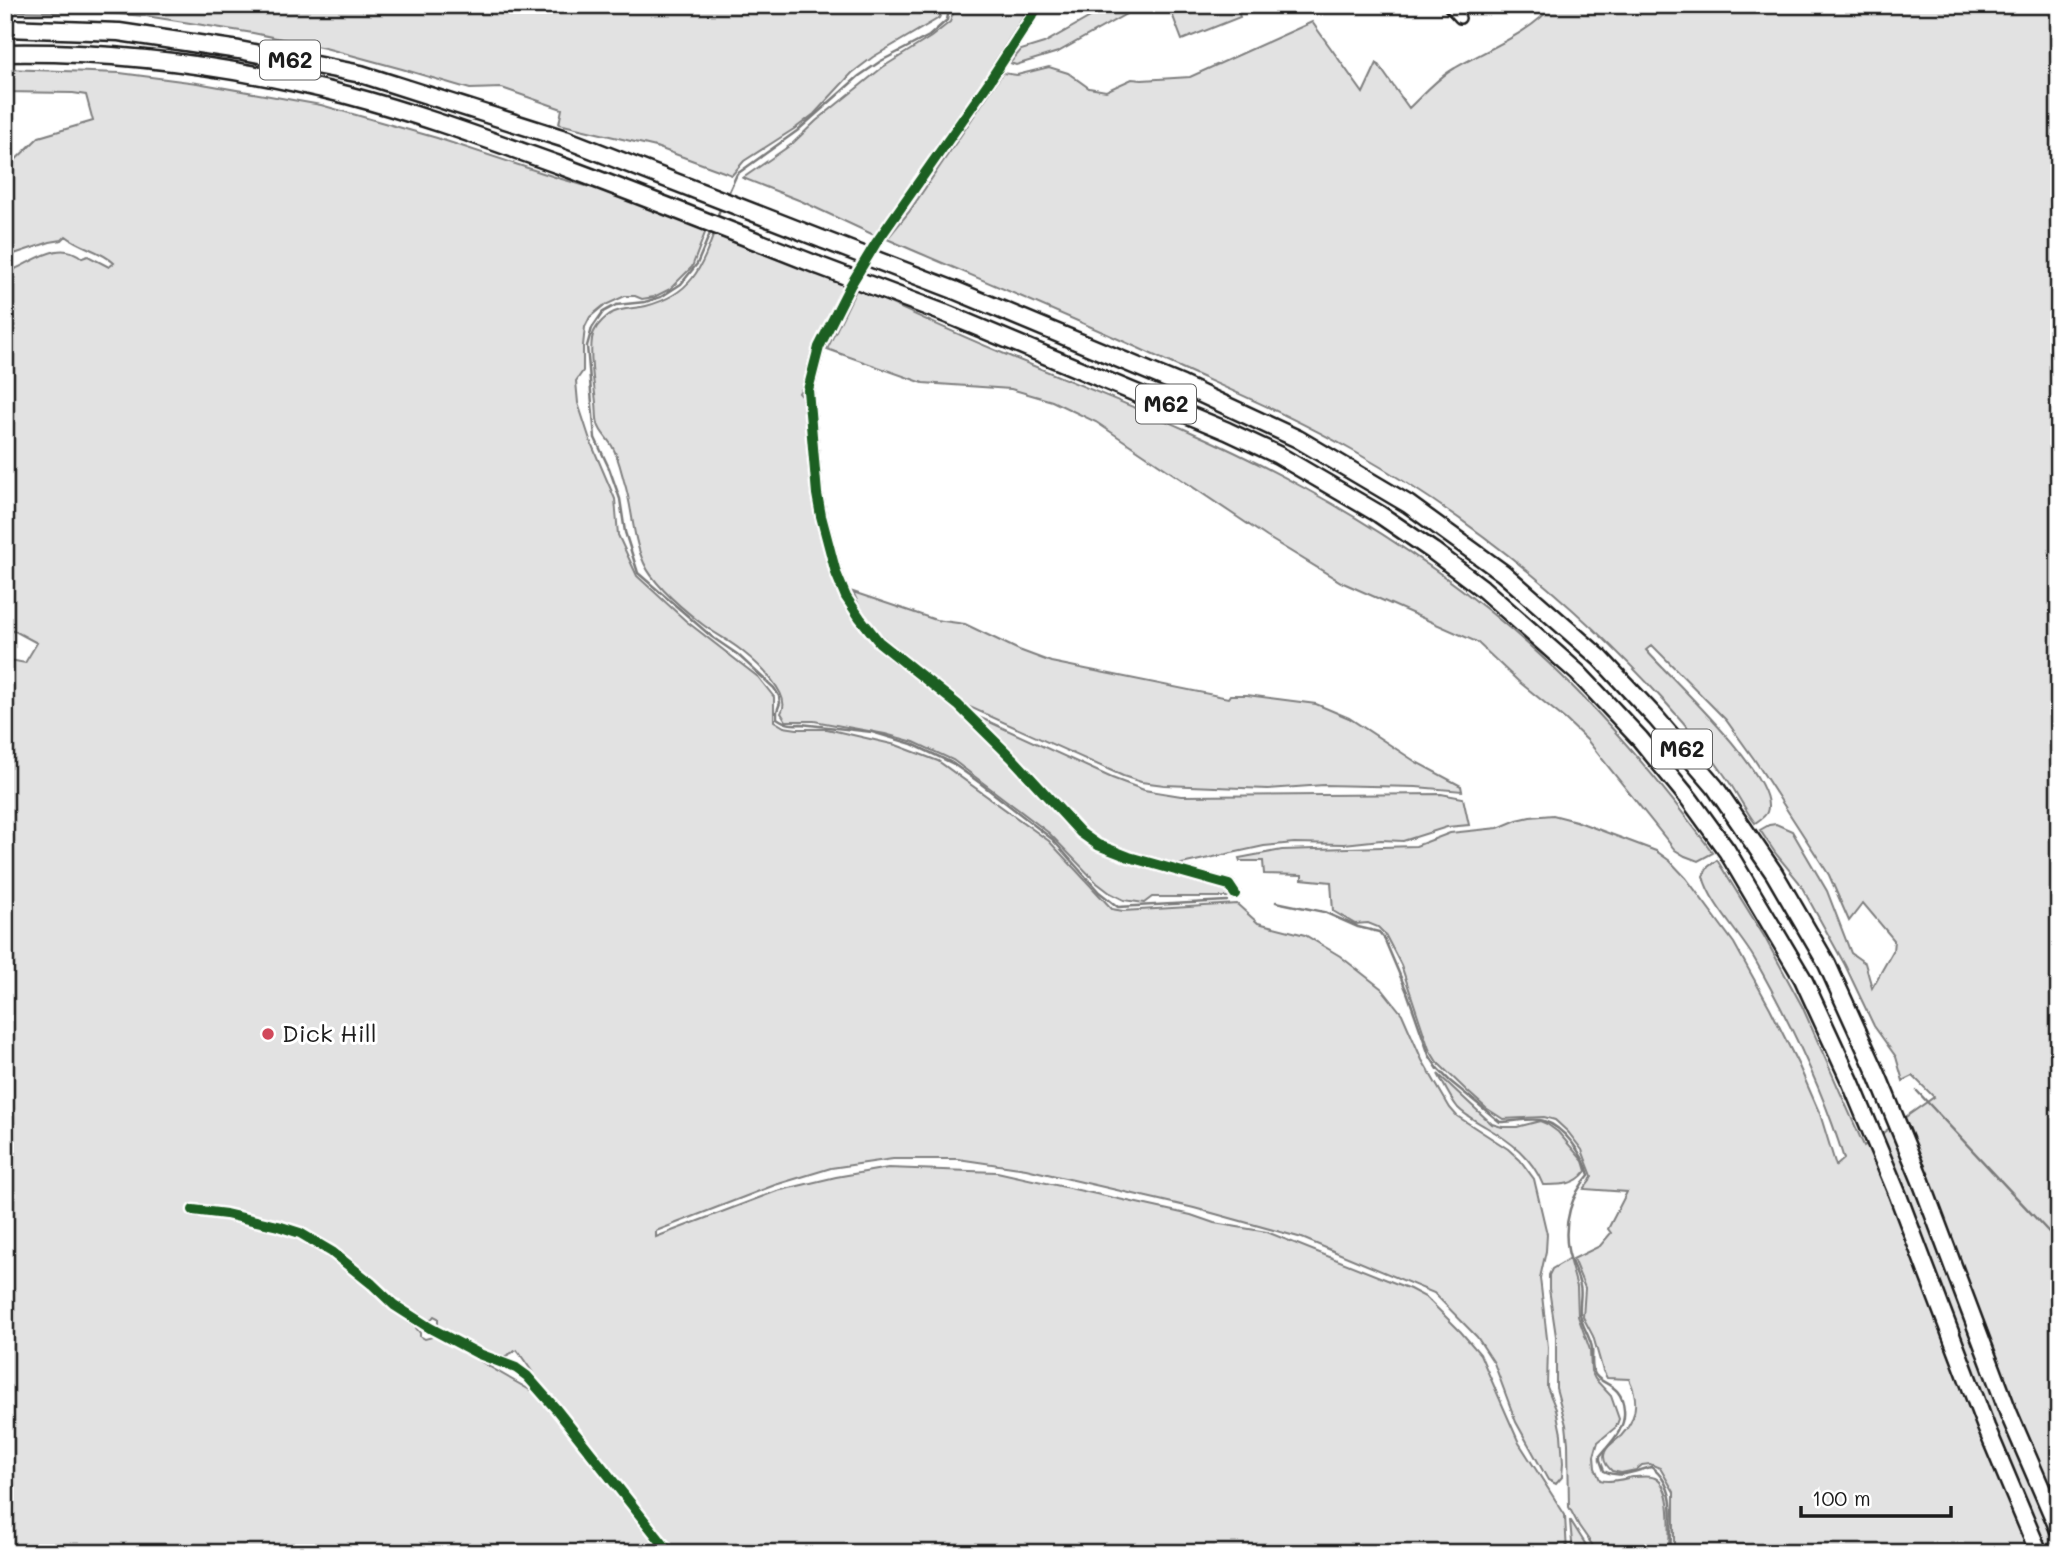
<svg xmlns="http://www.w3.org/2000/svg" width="2064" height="1558" viewBox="0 0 2064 1558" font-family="Mali,sans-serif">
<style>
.green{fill:#e2e2e2;stroke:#7f7f7f;stroke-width:2}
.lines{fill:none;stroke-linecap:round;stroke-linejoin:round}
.stream{stroke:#7a7a7a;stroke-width:2.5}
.street-casing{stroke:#1c1c1c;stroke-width:14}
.highway-casing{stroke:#1c1c1c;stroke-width:21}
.street{stroke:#fff;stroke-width:9}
.highway{stroke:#fff;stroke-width:16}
.highway-bridge-casing{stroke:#1c1c1c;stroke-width:21;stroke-linecap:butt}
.highway-bridge{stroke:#fff;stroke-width:16}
.cycleway-casing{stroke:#fff;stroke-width:15}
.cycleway{stroke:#1b5e20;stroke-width:10}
.poi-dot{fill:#d1495b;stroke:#fff;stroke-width:2.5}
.labels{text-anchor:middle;stroke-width:6;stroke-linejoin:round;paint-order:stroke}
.shield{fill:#fff;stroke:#606060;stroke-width:2}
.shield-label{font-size:23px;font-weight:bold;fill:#1c1c1c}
.poi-label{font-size:24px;fill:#1c1c1c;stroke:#fff;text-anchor:start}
</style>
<rect width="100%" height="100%" fill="#fff"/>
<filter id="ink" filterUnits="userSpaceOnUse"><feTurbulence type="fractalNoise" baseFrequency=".0143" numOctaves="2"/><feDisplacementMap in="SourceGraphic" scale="14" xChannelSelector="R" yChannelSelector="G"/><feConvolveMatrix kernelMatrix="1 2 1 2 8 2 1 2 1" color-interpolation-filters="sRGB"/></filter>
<g filter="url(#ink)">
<!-- green -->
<path class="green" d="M5,5H945L939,18L873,57L852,73L814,114L797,127L744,161L732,175L656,147L559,124L562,109L502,88L470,89L402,69L325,48L253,33L146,16L105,13L5,11Z
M956,5H1031L993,64L956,127L876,236L801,201L743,178L792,144L816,121L883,67L931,37L950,22Z
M1102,5H1142L1058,52L1016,65L1010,63L1021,50L1044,43L1090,17Z
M1187,5H1236L1240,17L1182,40L1171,11Z
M1552,5H2059V1553H1674V1492L1660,1468L1650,1464L1642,1465L1636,1470L1621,1473L1612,1471C1608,1467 1604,1463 1604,1457C1604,1447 1614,1442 1621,1436C1637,1419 1639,1399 1629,1379L1607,1378L1603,1371L1593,1336L1583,1317L1585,1288L1573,1259L1600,1246L1611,1233L1608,1229L1627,1192L1584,1189L1590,1181L1592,1176L1582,1150L1568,1132L1555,1120L1544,1117L1503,1119L1486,1108L1467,1091L1437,1062L1429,1049L1401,965L1385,934L1378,927L1368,923L1355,924L1333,911L1331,882L1302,879V875L1264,874L1263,861H1240L1239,858L1282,850L1416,846L1450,833L1498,828L1517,820L1530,817L1553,815L1576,821L1656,851L1670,861L1686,878L1734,943L1770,1008L1799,1066L1820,1114L1836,1166L1844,1159C1823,1089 1790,1022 1754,958C1740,934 1709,902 1703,876L1708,867L1717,860L1764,936L1802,1006L1864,1146L1934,1097L1913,1076L1903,1081L1896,1057L1874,1026L1845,965L1799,882L1776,854L1760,830L1769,825L1776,824L1792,831L1827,891L1851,953L1865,963L1872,988L1893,951L1894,940L1863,903L1849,921L1829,875L1754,759L1726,720L1652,645L1646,650C1668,676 1780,778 1767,812C1765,817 1759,820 1755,823C1743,807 1735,789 1723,773C1706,749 1686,725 1666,703C1576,604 1471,518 1355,452C1293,416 1227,389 1162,359C1072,317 979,279 887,239L909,212L1003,73L1017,75L1049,67L1068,73L1089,88L1106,91L1132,79L1142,80L1190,77L1312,22L1363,93L1377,63L1409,108C1423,95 1438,77 1455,68C1482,52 1536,30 1552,5Z
M5,69L120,73L197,83L321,105L437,138L558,178L632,199L708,225L692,267L670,289L654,297L642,299L635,296H625L603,306L590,317L585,327L583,346V371L576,381L578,403L591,443L615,499L618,535L637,576L686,621L758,677L774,697V721L784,727L797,729H827L896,745L938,761L1049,841L1112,909L1123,911L1237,904L1258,923L1305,935L1340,956L1382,989L1402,1014L1422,1060L1450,1108L1457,1116L1508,1149L1520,1160L1534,1179L1547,1234L1546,1251L1540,1278L1548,1347L1547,1387L1556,1409L1561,1434L1563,1463L1562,1477L1556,1484L1548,1480L1516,1422L1494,1363L1477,1337L1434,1293L1302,1238L1194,1208L1026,1169L958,1159H893L831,1168L775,1185L656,1231V1237L777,1191L836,1177L888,1168L997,1172L1191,1215L1214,1223L1267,1232L1410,1289L1427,1298L1461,1332L1480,1354L1519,1443L1565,1515L1567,1553H674L600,1455L541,1384L517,1350L504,1357L480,1350L438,1326V1318L434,1316L430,1321L423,1320L416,1328L420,1333V1336L425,1339L436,1336L542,1397L598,1464L662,1553H5V659L25,663L37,643L13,630L5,641V273C30,266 57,237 82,258L88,256L109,267L114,263C100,250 81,248 66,236L62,240L50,242L5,257V170L39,137L93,121L86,95L73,93L5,92Z
M716,228L848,283L815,346L802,388L799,393L805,400L814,503L827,558L845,603L862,628L878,645L962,713L1095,848L1113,856L1227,888L1235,897H1152L1144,903L1124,900L1110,893L1097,883L1049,833L953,760L914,742L885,734L814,721H786L781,713C793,695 756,662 742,651C730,641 715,634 702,624C684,610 653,584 644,563C632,537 633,508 624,481C621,470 618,456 612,446C608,439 600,432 598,424C596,417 597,409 596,403C594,382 589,359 592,339C593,329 602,320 610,314C622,307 634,309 646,306C692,294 701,269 716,228Z
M857,288C907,311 956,334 1007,355C1108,397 1211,436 1306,489C1404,543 1499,611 1577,691C1627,742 1671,796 1713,853L1698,861L1685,856L1675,850L1587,740L1566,720L1518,681L1477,642L1341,582L1267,537L1096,422L1052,401L1011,389L923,383L827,349Z
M853,592L936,620L965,624L1019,650L1051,662L1228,698L1230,695H1247L1316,704L1349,718L1416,762L1461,786L1462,791L1416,787L1324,785L1268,789L1164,785L1141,782L1123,776L963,704L893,647L865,618Z
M970,713L1112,778L1144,790L1181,796L1441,794L1463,798L1469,825L1447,827L1403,841L1381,840L1344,844L1294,843L1264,846L1168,867L1107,847L1087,833L1042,782Z
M1438,1074L1492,1124L1502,1127H1517L1540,1121L1547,1124L1558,1132L1583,1161L1586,1171C1575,1186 1560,1185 1543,1185C1532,1157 1510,1141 1486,1127C1476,1121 1466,1116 1458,1108C1450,1098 1444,1085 1438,1074Z
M1569,1259L1577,1287L1578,1316L1590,1350L1591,1371L1595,1379L1611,1396L1619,1419L1616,1427L1598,1442L1594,1456L1595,1468L1600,1480C1610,1483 1622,1479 1633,1477C1640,1477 1649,1475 1655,1478C1674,1487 1669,1535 1669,1553H1598L1579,1526L1569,1507L1568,1443L1566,1425L1556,1388V1336L1549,1289V1275L1552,1269Z
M1570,1521H1571L1591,1553H1573Z"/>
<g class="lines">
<!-- stream -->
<path class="stream" d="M727,196L737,174L797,131L859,76L881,61L929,36L947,20L950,5
M716,219L722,205
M711,231L697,264L681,284L661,297L645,302L616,305L603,312L592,328L587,346L595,438L609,468L620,499L625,532L638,573L712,637L737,654L774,688L779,696L780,703L777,711V718C786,724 791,725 801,724L872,732L912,744L952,763L980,783L1052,839L1099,892L1118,907L1227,901
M1276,902L1324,912L1358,927L1379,932L1384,938L1407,992L1429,1055L1438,1069L1450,1081L1500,1122C1511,1122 1534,1117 1544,1121C1564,1127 1584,1155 1589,1175C1571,1195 1563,1223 1568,1250C1570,1263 1578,1274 1580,1286C1582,1294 1579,1304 1580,1313C1581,1325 1590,1336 1592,1348C1593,1355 1591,1363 1593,1370C1598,1387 1622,1380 1624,1410C1626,1429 1611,1442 1600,1456V1460L1604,1471C1620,1479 1635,1471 1651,1467C1679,1487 1671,1523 1670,1553
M1917,1091L2059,1243"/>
<defs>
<path id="street" d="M1039,5L989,82L876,243L850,286L819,347L808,390L817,494L821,516L836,573L846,597L860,618L879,642L958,705L1013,759L1081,833L1098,845L1129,857L1229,885L1235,894
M1448,5L1460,18"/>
<path id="highway" d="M5,28L119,32L239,50L361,74L565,139L824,240
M5,53C120,51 236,67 347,95C419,114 489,140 559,165C645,197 731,231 817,265
M954,290L1182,385L1298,439L1408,504L1503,573L1600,658L1656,718L1715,787L1774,873L1827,964L1876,1072L1921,1181L2009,1414L2059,1530
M944,313L1227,431L1278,455L1379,514L1433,551L1482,588L1578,673L1640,739L1690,800L1727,851L1803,979L1851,1083L1897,1193L1986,1427L2039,1553"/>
</defs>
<!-- street casing -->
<use href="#street" class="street-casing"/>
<!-- highway casing -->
<use href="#highway" class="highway-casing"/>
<!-- street -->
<use href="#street" class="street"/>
<!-- highway -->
<use href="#highway" class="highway"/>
<defs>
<path id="highway-bridge" d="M824,240L954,290
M817,265L944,313"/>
</defs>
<!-- highway-bridge casing -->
<use href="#highway-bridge" class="highway-bridge-casing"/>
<!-- highway-bridge -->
<use href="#highway-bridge" class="highway-bridge"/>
<defs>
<path id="cycleway" d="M1039,5L989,82L876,243L850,286L819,347L808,390L817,494L821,516L836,573L846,597L860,618L879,642L958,705L1013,759L1081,833L1098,845L1129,857L1229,885L1235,894
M193,1210L226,1214L278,1226L300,1233L332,1252L372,1284L394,1305L430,1328L479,1354L516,1368L527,1376L556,1409L670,1553"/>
</defs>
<!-- cycleway casing -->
<use href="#cycleway" class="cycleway-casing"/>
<!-- cycleway -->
<use href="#cycleway" class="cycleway"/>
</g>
</g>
<!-- markers -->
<circle class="poi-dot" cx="268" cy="1034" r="7"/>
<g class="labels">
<!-- shield labels -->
<g class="shield">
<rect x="260" y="40.5" width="60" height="39" rx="5"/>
<rect x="1136" y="384.5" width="60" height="39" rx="5"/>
<rect x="1652" y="729.5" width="60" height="39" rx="5"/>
</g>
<g class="shield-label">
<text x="290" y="68">M62</text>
<text x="1166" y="412">M62</text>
<text x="1682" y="757">M62</text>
</g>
<!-- poi labels -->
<g class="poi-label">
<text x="282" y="1042">Dick Hill</text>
</g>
</g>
<!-- margin -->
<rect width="2064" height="1558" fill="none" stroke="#fff" stroke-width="28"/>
<rect x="14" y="14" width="2036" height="1530" fill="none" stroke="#1c1c1c" stroke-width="2.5" filter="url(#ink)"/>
<!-- scale -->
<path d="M1801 1506v10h150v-10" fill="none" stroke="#1c1c1c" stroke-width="3.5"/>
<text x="1812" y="1506" font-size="21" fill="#1c1c1c" stroke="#ffffff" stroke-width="5" paint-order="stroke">100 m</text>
</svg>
